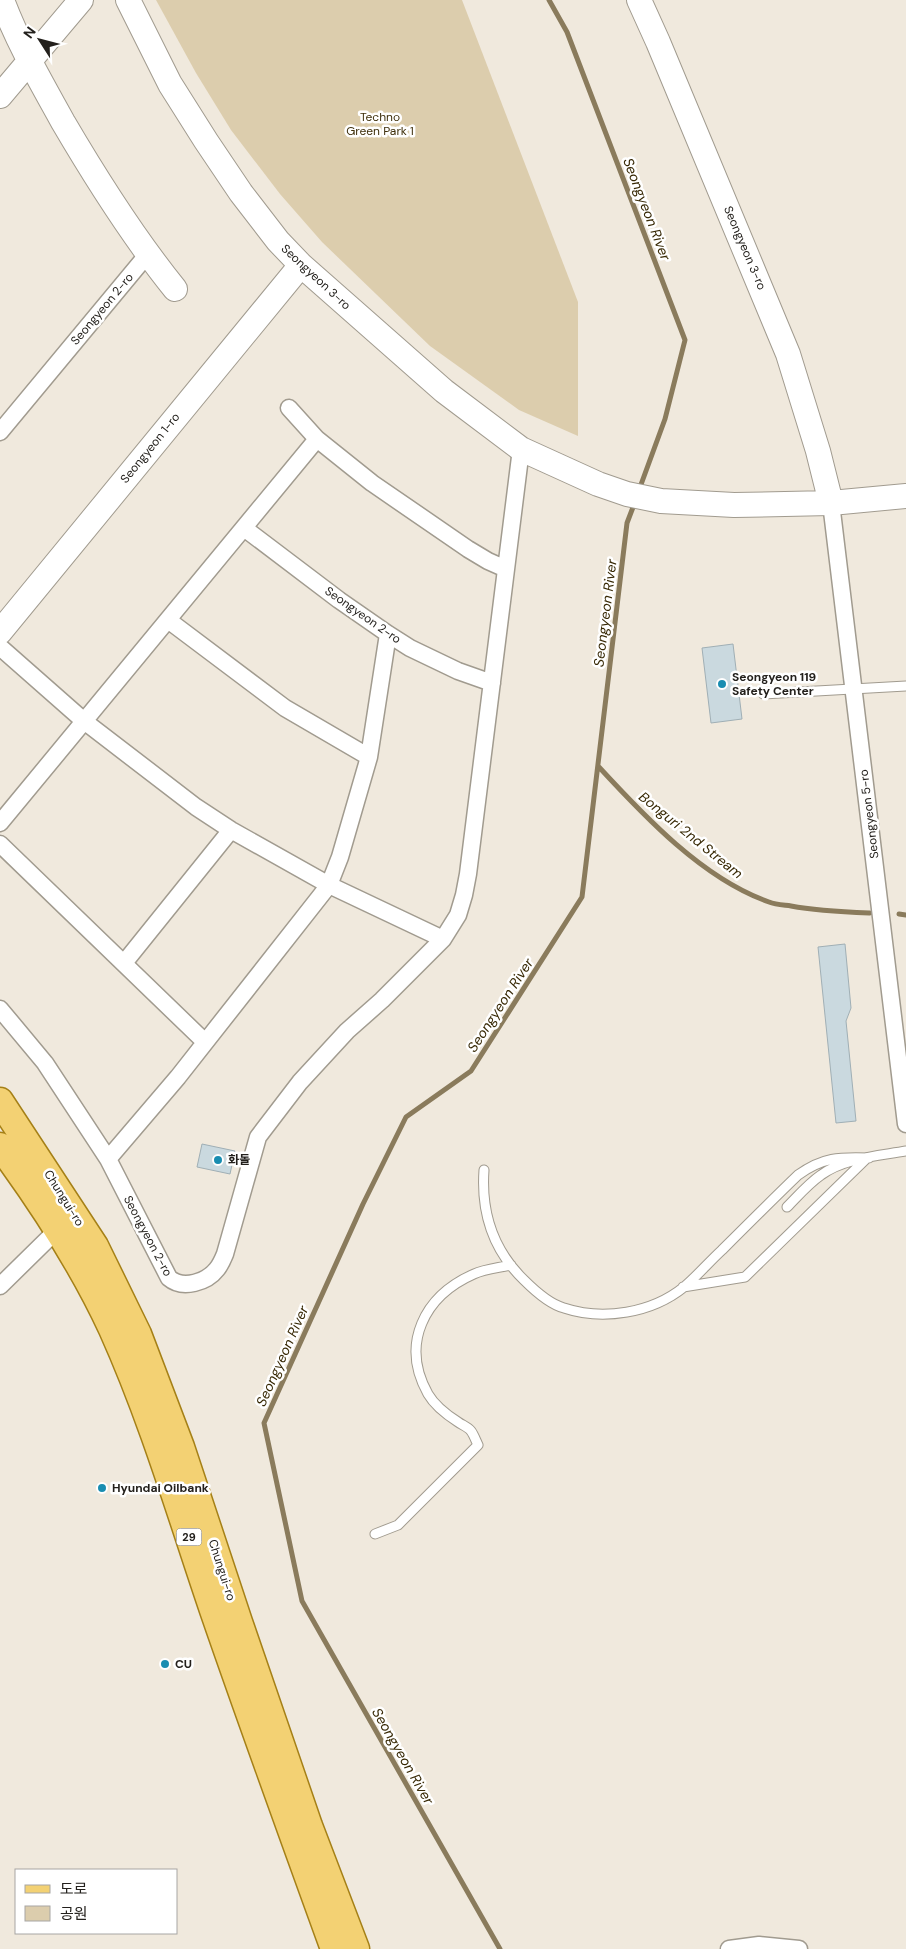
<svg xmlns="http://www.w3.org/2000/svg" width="906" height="1949" viewBox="0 0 906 1949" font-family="'DM Sans','Noto Sans KR',sans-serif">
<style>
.green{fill:#dccdad}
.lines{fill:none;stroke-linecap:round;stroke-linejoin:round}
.stream{stroke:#8a7b5c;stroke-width:5}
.building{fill:#cad9df;stroke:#a0afb5}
.lane-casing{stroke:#a19b8f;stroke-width:11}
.street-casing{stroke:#a19b8f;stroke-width:19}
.secondary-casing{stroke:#a19b8f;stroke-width:26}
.primary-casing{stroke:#a58017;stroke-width:29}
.lane{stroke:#fff;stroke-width:9}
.street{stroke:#fff;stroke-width:16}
.secondary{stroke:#fff;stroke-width:24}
.primary{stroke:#f3d173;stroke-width:26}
.poi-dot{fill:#198db1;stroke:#fff;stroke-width:2}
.labels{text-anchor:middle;stroke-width:5;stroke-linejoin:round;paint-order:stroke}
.shield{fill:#fff;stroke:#656360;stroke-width:1}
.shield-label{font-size:11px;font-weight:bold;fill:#23201c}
.park-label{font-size:12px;fill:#3e2f0b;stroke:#fff}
.street-label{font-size:12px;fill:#23201c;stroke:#fff}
.poi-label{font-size:12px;font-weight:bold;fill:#23201c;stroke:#fff;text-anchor:start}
.water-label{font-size:14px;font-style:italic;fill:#372804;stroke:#fff}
</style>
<rect width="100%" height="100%" fill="#f0e9dd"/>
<!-- green -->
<path class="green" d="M156,0H462L578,302V436L519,410L430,346L322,242L280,194L231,130L196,73Z"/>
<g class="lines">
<!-- stream -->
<path class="stream" d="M549,0L567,32L685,340L665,419L639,490
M598,766C644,816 703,879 769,902C776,905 784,905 791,906C817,911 844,912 870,913
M899,914L906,915
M500,1949L302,1601L264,1423L363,1204L406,1117L471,1071L582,897L627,523L635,502"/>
</g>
<!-- building -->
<path class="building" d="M733,644L742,719L711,723L702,648Z
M845,944L851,1008L846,1021L856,1121L836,1123L818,947Z
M202,1144L235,1151L230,1174L197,1167Z"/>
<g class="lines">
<defs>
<path id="lane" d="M763,694L906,686
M484,1170C481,1212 493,1250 524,1280C535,1291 549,1304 564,1308C603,1321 652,1313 684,1287C697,1276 709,1262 722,1250C747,1225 772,1200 798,1175C823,1157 839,1157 869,1158
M787,1207C798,1196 808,1184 821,1175C844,1158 878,1156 906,1151
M683,1287L745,1277L867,1158
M375,1534L398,1525L478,1445C476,1441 474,1435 471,1431C468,1427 462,1425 458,1422C447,1415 435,1406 428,1394C400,1344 424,1296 474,1274C485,1269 498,1268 511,1265"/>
<path id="street" d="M289,408L317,439L372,483L468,549L488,561L506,569
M0,432L147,255
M831,503L906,1124
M244,528L339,600L388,634L410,648L458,671L492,683
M168,620L285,708L369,757
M0,647L84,721L196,807L231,830L329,885L443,939
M0,823L317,439
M0,844L205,1042
M124,963L231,830
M0,1009L45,1063L108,1159L169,1278C183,1290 207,1282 217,1269C221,1264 223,1259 225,1254L258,1137L300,1082L347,1031L382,1000L443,939L458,915L464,895L468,874L521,449
M108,1159L178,1077L329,885L340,857L369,757L388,634
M0,1286L57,1230
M729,1949L759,1945L799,1949"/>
<path id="secondary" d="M2,0C18,43 41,82 63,122C97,180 133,237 175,289
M128,0L170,84L206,141L241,193L278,241L301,265L444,391L521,449L598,484L627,494L661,501L734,505L831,503L906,496
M639,0L658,42L788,354L818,451L831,503
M0,96L81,0
M0,632L301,265"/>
<path id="primary" d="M0,1101L95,1246L138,1334L181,1447L239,1622L309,1826L356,1949
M0,1146C42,1203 82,1264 112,1329C153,1420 181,1516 213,1610C252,1723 293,1836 334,1949"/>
</defs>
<!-- lane casing -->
<use href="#lane" class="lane-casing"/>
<!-- street casing -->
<use href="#street" class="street-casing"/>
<!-- secondary casing -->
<use href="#secondary" class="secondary-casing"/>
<!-- primary casing -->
<use href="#primary" class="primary-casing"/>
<!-- lane -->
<use href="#lane" class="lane"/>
<!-- street -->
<use href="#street" class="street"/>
<!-- secondary -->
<use href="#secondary" class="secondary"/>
<!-- primary -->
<use href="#primary" class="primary"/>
</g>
<!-- markers -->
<g class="poi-dot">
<circle cx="722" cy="684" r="5"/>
<circle cx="218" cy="1160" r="5"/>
<circle cx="102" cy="1488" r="5"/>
<circle cx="165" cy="1664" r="5"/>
</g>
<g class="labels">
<!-- shield labels -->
<rect class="shield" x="176.5" y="1528.5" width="25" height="17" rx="4"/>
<g class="shield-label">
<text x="189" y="1541">29</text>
</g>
<!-- park labels -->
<g class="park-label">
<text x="380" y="121">Techno<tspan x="380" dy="14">Green Park 1</tspan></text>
</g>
<!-- street labels -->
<g class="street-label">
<text transform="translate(745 248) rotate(67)" y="4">Seongyeon 3-ro</text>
<text transform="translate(316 277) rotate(43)" y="4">Seongyeon 3-ro</text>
<text transform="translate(102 309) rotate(-50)" y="4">Seongyeon 2-ro</text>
<text transform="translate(150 448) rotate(-51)" y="4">Seongyeon 1-ro</text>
<text transform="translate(363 615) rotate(35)" y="4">Seongyeon 2-ro</text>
<text transform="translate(869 814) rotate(-97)" y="4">Seongyeon 5-ro</text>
<text transform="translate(64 1198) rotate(58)" y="4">Chungui-ro</text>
<text transform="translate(148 1236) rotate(62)" y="4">Seongyeon 2-ro</text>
<text transform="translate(222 1570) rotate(72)" y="4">Chungui-ro</text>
</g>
<!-- poi labels -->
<g class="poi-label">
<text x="732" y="681">Seongyeon 119<tspan x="732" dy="14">Safety Center</tspan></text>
<text x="228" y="1164">화돌</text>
<text x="112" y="1492">Hyundai Oilbank</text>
<text x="175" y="1668">CU</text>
</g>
<!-- water labels -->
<g class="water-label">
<text transform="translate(647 209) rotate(69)" y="5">Seongyeon River</text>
<text transform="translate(605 613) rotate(-83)" y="5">Seongyeon River</text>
<text transform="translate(691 835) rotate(39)" y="5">Bonguri 2nd Stream</text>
<text transform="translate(500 1005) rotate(-57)" y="5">Seongyeon River</text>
<text transform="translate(282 1356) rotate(-66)" y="5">Seongyeon River</text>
<text transform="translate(403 1756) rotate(60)" y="5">Seongyeon River</text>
</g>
</g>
<!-- legend -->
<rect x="15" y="1869" width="162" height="65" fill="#ffffff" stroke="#a7a6a4"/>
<rect x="25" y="1885" width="25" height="8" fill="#f3d173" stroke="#a7a6a4"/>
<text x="60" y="1894" font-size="15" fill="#23201c">도로</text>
<rect x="25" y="1906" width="25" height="15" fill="#dccdad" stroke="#a7a6a4"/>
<text x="60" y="1919" font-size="15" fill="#23201c">공원</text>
<!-- north arrow -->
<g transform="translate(40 40) rotate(306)" stroke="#ffffff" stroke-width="4" paint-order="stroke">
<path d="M0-4L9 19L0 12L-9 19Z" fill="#23201c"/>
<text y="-8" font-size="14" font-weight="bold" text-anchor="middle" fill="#23201c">N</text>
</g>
</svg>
